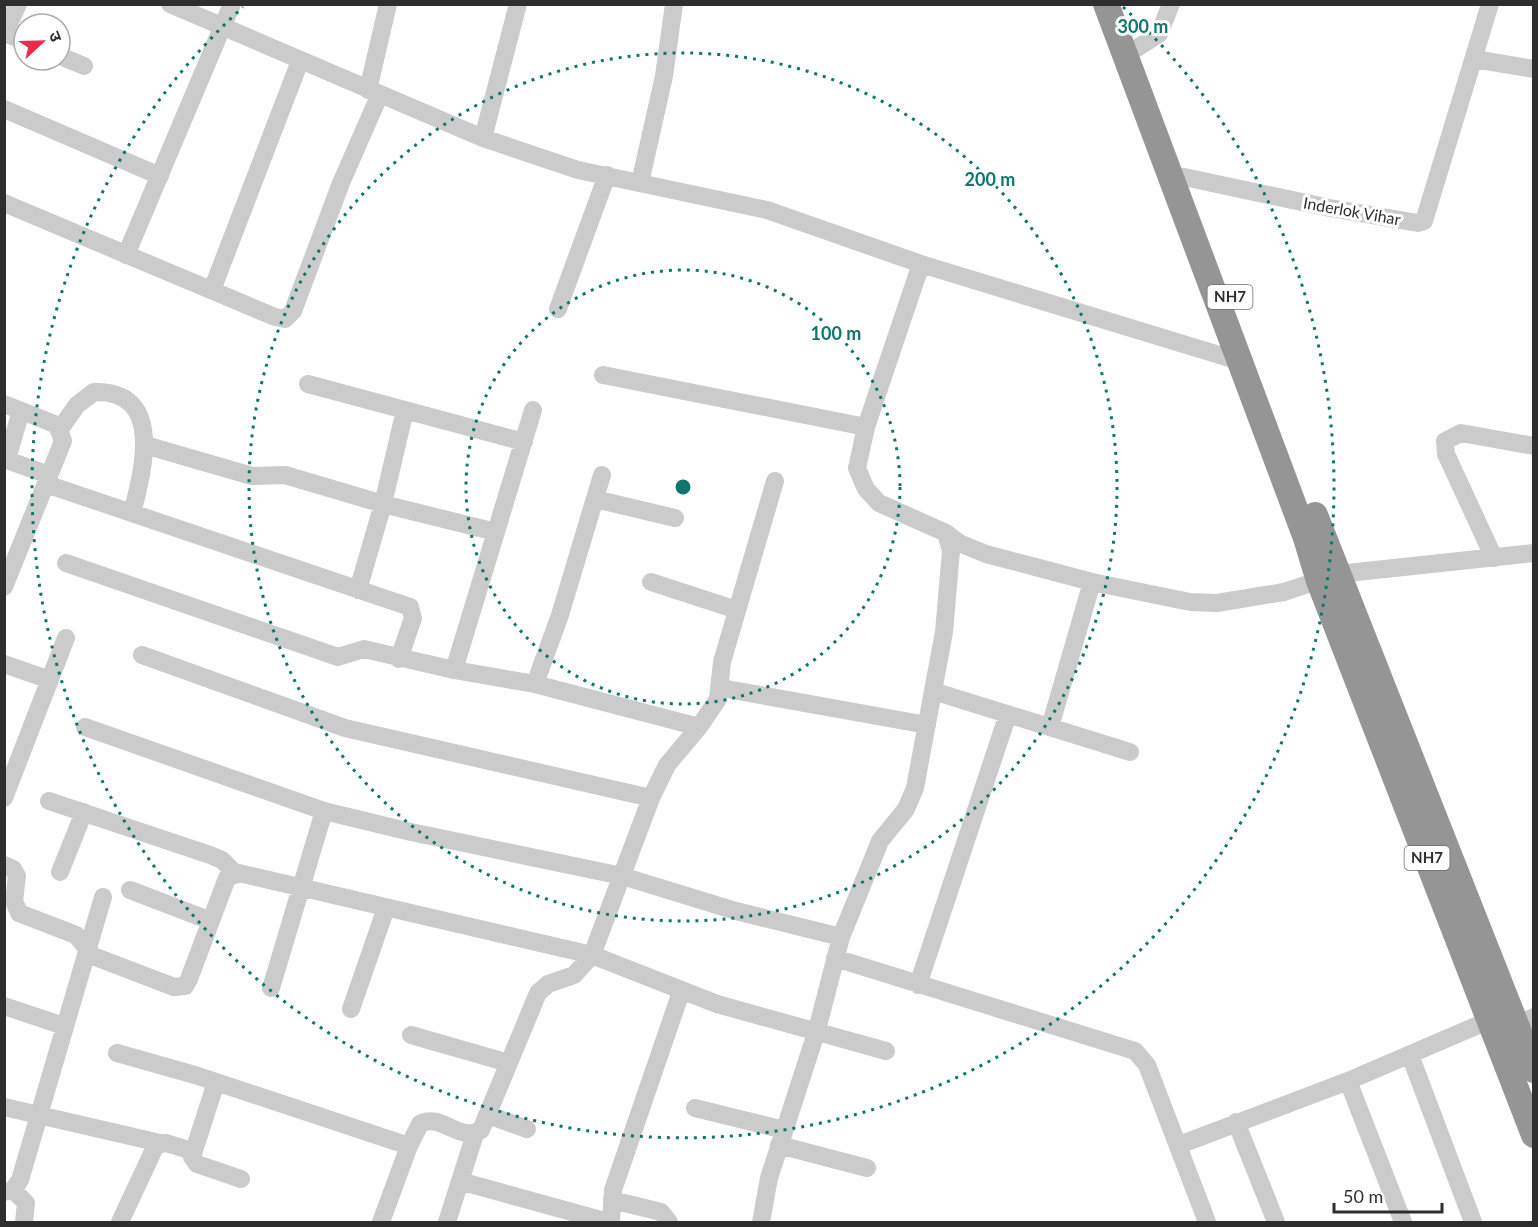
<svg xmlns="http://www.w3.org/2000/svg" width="1538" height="1227" viewBox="0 0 1538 1227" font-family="Lato,'Noto Sans Devanagari',sans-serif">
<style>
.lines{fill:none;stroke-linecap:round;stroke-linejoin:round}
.minor{stroke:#cbcbcb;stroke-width:18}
.highway{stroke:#959595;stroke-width:26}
.ring{fill:none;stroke:#0f766e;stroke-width:3;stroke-dasharray:3 6}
.labels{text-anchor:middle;stroke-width:6;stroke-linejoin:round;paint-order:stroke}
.shield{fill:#fff;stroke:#6d6d6d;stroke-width:1.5}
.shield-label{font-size:15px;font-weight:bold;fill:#2e2e2e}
.street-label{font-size:16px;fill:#2e2e2e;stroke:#fff}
.centre{fill:#0f766e;stroke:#fff;stroke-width:3}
.ring-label{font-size:18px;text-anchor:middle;font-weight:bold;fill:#0f766e;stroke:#fff;stroke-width:6;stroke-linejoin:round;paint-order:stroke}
</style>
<rect width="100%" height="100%" fill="#fff"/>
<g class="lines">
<!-- minor -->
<path class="minor" d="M170,4L483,138L578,170L767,210L921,264
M5,33L24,41
M4,35L18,4
M1137,48L1159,34L1171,4
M60,56L84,66
M1474,59L1534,69
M368,90L388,4
M4,109L160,176
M483,138L518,4
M1184,177L1330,208L1418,223L1424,221L1490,4
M640,183L664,76L674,4
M4,203L275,317L285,319L293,311L341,183L380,94
M126,255L232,4
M212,290L300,61
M558,309L607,175
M603,375L866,427
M308,384L524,442
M4,404L57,425L63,441L4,587
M533,410L454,670L535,684L699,727
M60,429L77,405L94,392C165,390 143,471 132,513
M145,445L252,476L285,475L383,504L496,532
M4,459L49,475
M7,459L21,411
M46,484L410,607L413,618L399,659
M595,499L675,518
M946,533L959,543L986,554L1092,582L1190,602L1217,603L1284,592L1338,574L1534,553
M1494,558L1446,454L1445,441L1461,433L1534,446
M66,563L338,657L364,649L454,670
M651,582L737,610
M358,590L383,504L405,410
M142,655L345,728L651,798
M4,664L50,680
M535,684L560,615L602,475
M721,688L927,725
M933,691L1130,752
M85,727L324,811L411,832L622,876L736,911L841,937
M1050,727L1092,582
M4,798L66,638
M49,801L210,855L222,860L235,873
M4,865L13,869L17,876L14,901L19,913L76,935L93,956L174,987L185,986L189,979L227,878L239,873L592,955L717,1004L886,1051
M60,872L84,812
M130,890L211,921
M835,958L1135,1051L1147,1065L1207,1222
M918,985L1008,714
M271,988L324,811
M4,1006L64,1026
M351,1009L386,908
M1516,1025L1534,1017
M411,1035L509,1063
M117,1053L195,1075L409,1146
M1410,1055L1473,1222
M1348,1081L1403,1222
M216,1082L192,1157L197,1164L241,1179
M4,1107L160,1143
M695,1108L784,1130
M488,1115L527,1129
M1236,1122L1276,1222
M779,1145L867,1168
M1179,1145L1348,1081L1490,1020
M460,1181L608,1222
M13,1190L26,1203L24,1222
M4,1192L13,1190L20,1180L103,897
M612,1200L661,1212L669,1222
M120,1222L156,1145L166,1143L192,1151
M381,1222L409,1146L420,1124C440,1112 460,1143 481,1130L538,993L548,984L574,975L592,955L651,798L667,765L699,727L718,699L722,662L775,481
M447,1222L475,1134
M611,1222L613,1190L681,992
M761,1222L769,1178L817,1030L841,937L880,841L906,809L915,788L944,632L951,551L946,533L879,503L866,489L857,468L866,427L921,264L1239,361"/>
<!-- highway -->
<path class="highway" d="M1106,4L1306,538L1319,581L1534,1135
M1315,515L1534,1070"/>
</g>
<!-- distance rings -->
<g class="ring">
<circle cx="683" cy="487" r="217"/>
<circle cx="683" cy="487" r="434"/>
<path d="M1123 7A651 651 0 1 1 243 7"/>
</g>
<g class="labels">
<!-- shield labels -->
<g class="shield">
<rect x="1207.5" y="285" width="45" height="24" rx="4.5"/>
<rect x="1404.5" y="846" width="45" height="24" rx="4.5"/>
</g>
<g class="shield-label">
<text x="1230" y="302">NH7</text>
<text x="1427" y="863">NH7</text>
</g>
<!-- street labels -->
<g class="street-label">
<text transform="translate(1352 211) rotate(10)" y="6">Inderlok Vihar</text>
</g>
</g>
<circle cx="683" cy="487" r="9" class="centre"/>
<g class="ring-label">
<text x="1143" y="33">300 m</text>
<text x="990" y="186">200 m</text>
<text x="836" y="340">100 m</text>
</g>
<!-- border -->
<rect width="1538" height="1227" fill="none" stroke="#2e2e2e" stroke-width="12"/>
<!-- north arrow -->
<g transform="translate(42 42) rotate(68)"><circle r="28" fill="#ffffff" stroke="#ababab" stroke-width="1.5"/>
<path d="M0-4.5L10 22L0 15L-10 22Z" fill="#eb2b4e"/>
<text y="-9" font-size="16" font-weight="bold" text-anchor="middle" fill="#2e2e2e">उ</text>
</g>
<!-- scale -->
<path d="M1334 1203v9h108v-9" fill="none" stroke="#2e2e2e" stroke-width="3"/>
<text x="1343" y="1203" font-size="18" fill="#2e2e2e" stroke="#ffffff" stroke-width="4.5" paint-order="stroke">50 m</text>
</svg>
